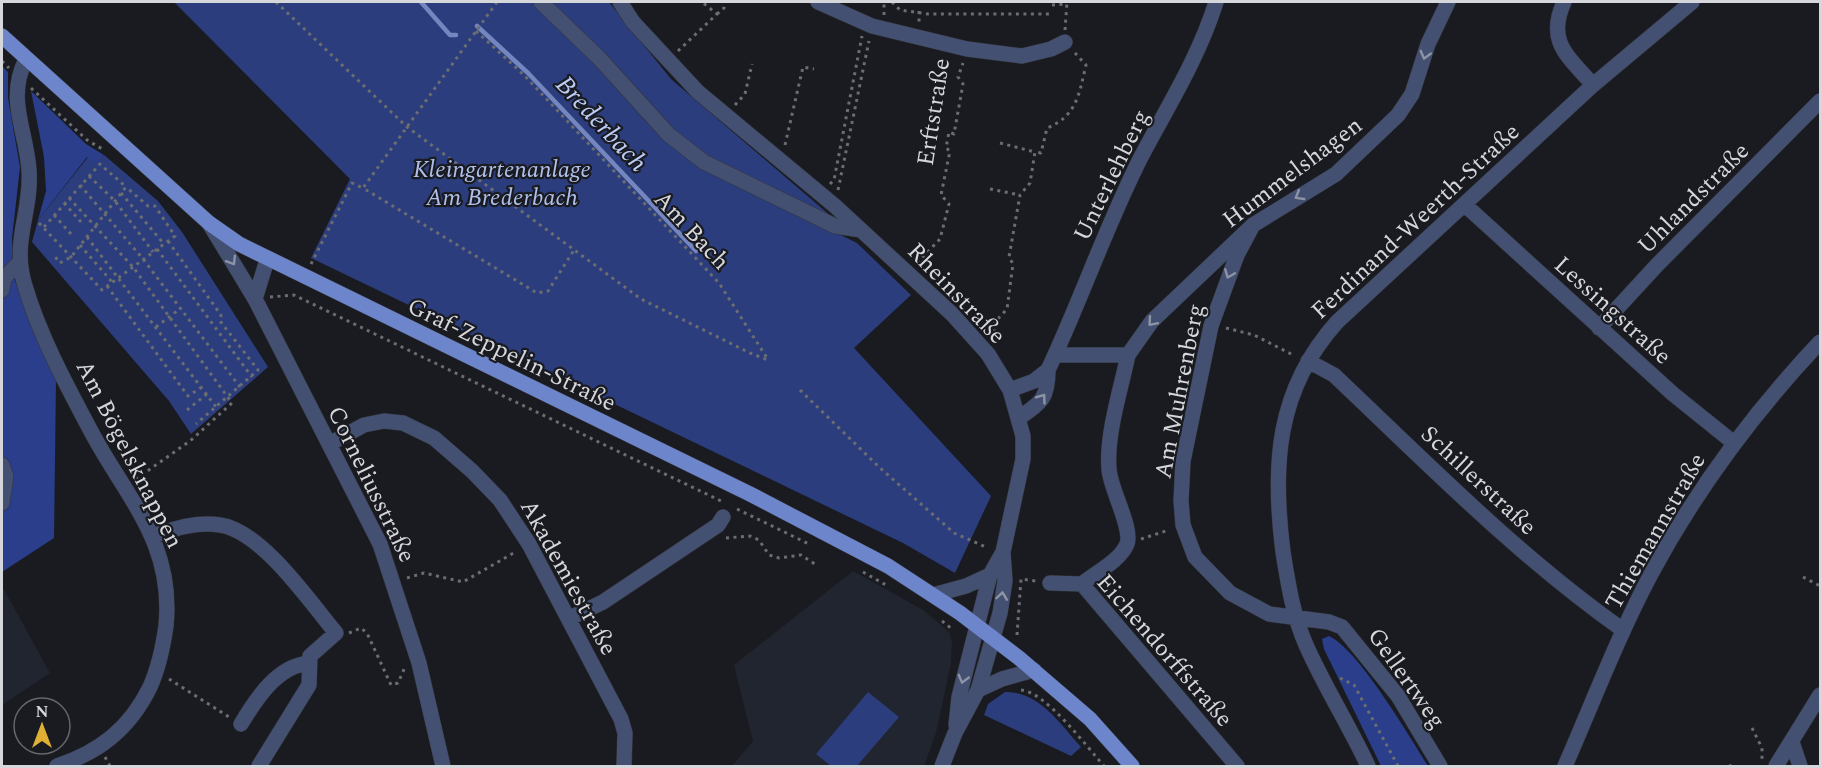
<svg xmlns="http://www.w3.org/2000/svg" width="1822" height="768" viewBox="0 0 1822 768" font-family="Spectral,serif">
<style>
.built{fill:#21252f}
.green{fill:#2b3d7c}
.forest{fill:#2a3e8b}
.lines{fill:none;stroke-linecap:round;stroke-linejoin:round}
.stream{stroke:#7586bf;stroke-width:4.5}
.minor-casing{stroke:#33353a;stroke-width:16}
.major-casing{stroke:#33353a;stroke-width:16}
.path{stroke:#6b6d71;stroke-width:3;stroke-dasharray:3 4.5;stroke-linecap:butt}
.minor{stroke:#445072;stroke-width:15}
.major{stroke:#6d85cb;stroke-width:15}
.oneway{stroke:#8d94a6}
.labels{text-anchor:middle;stroke-width:4.5;stroke-linejoin:round;paint-order:stroke}
.street-label{font-size:24px;fill:#d6d7db;stroke:#191b20}
.park-label{font-size:24px;font-style:italic;fill:#b0c0eb;stroke:#191b20}
.water-label{font-size:26px;font-style:italic;fill:#bbccf7;stroke:#191b20}
</style>
<rect width="100%" height="100%" fill="#191b20"/>
<!-- built -->
<path class="built" d="M853,571L923,610L949,632L952,641L951,663L936,733L924,766H732L753,741L734,665Z
M2,586L50,673L2,705Z"/>
<!-- green -->
<path class="green" d="M174,2H535L662,135L778,204L857,243L911,295L854,348L991,496L955,573L903,543L311,258L350,179Z
M552,2H609L671,79L832,217L740,174L689,145Z
M104,155L158,201L182,232L268,367L191,434L169,401L32,242L38,220L88,157L96,163Z
M868,692L899,717L857,766H831L816,754Z
M1005,692C1040,692 1059,723 1081,747L1071,756L984,715L988,704Z"/>
<!-- forest -->
<path class="forest" d="M2,66L8,72V98L20,167L12,238L13,275L31,325L56,379L54,538L2,572Z
M31,91L86,144L104,155L96,164L87,157L38,220L46,191L44,157Z
M1329,636C1358,649 1410,737 1428,766H1381L1324,649L1322,639Z"/>
<g class="lines">
<!-- stream -->
<path class="stream" d="M421,2L450,35H456
M477,26L528,73L696,251"/>
<defs>
<path id="minor" d="M541,2L600,59L669,135L704,162L835,226L861,230
M620,2L633,22L698,92L835,206L952,314L988,354L1010,390L1023,436V459L1003,552L1005,581L1000,613L978,690L955,733L942,766
M818,2L872,26L967,49L1022,56L1051,49L1065,42
M1564,2C1546,42 1568,56 1593,85
M26,59C6,99 26,129 29,170C32,213 11,241 25,286C40,337 68,388 93,435C129,501 174,544 166,626C163,647 159,667 150,687C130,728 100,752 57,766
M1465,205L1673,394L1734,443
M209,223L255,299L380,544L419,663L443,766
M1253,225L1237,255L1211,326L1183,461L1181,501L1183,525L1195,557L1230,593L1269,614L1329,622L1342,627L1398,696L1440,766
M2,290L4,278L20,262
M255,299L267,260
M1599,328L1657,265L1820,101
M1055,355H1128L1152,321L1253,225L1336,174L1398,115L1412,94L1428,44L1448,2
M1308,361L1334,375C1427,463 1518,556 1623,630
M1010,390L1034,381L1048,370
M1019,418C1042,402 1048,398 1048,370C1081,300 1106,226 1141,157C1168,106 1199,57 1216,2
M329,444L364,425L384,421L403,423L434,438L472,471L500,500L529,544L621,719L625,733L624,766
M2,465L6,476L2,503
M153,536C174,529 197,521 220,525C262,531 310,602 336,633L310,656L309,685L259,766
M1050,583L1082,584L1237,766
M1082,584C1095,573 1120,561 1127,544C1133,528 1110,489 1109,469C1106,435 1121,389 1128,355
M933,595L966,586L990,575
M570,618L603,602L718,525L723,517
M978,690L1002,679L1034,670
M241,724C256,699 277,666 309,663
M956,725L959,697L990,575L1003,552
M1792,742L1800,766
M1368,766C1349,725 1324,686 1306,645C1293,616 1288,583 1283,552C1272,466 1276,390 1337,322L1593,85L1692,2
M1565,766C1593,702 1618,636 1651,574C1696,490 1755,411 1820,342
M1776,766L1820,695"/>
<path id="major" d="M2,36L209,223L239,244L750,494L888,566L960,613L1019,658L1090,719L1132,766"/>
</defs>
<!-- minor casing -->
<use href="#minor" class="minor-casing"/>
<!-- major casing -->
<use href="#major" class="major-casing"/>
<!-- path -->
<path class="path" d="M276,2L407,127L641,299L750,353L768,360
M497,2L363,188L537,293L548,291L574,250
M892,2L900,10L928,14H1052
M1052,5L1067,4
M919,11V24
M717,14L724,8L725,2
M884,15V2
M1065,30L1067,2
M476,31L524,75L719,283L767,358
M678,51L717,14L702,2
M2,61L9,68
M31,88L87,140L104,150
M735,105L745,94L752,64
M1000,143L1035,152
M785,145L803,67L814,69
M89,176L115,201L153,252
M830,184L834,180L862,36
M80,185L143,259L240,387
M990,189L1020,195
M838,190L869,41
M121,193L164,244
M69,198L133,267L232,403L190,441L136,479
M64,203L82,223
M54,215L72,235
M39,223L102,290L175,236L155,206H148L126,187
M44,227L100,164L126,187L71,257L60,263L53,254
M87,237L216,407
M168,241L221,315L220,321L258,370L196,424
M80,245L112,282
M157,249L252,377
M917,263L940,239L949,204L941,195L950,151L946,148L949,132L954,134L963,84L958,77L963,63
M311,264L352,183L363,188
M107,286L188,396L202,387
M270,297L294,295L723,502
M156,327L181,308
M1226,328L1254,335L1295,356
M994,340L995,322L1007,309L1013,264L1009,257L1020,195L1030,183L1035,152L1041,153L1047,128C1077,116 1079,94 1086,65L1075,53
M800,390L879,467L954,533L988,548
M187,410L207,394
M737,509L809,544
M726,538L750,536L759,540L769,555L779,558L801,555L818,566
M1141,539L1169,530
M863,572L886,585
M1803,577L1820,586
M407,578L424,573L463,582L517,551
M942,621L952,629
M349,633L361,628L367,633L391,685L398,683L405,667
M1017,635L1021,579L1036,581
M1340,678L1354,685L1398,766
M169,679L229,717
M1021,690C1046,692 1087,747 1104,766
M1752,728L1762,748V759
M105,757L110,766
M1729,765L1731,766"/>
<!-- minor -->
<use href="#minor" class="minor"/>
<!-- major -->
<use href="#major" class="major"/>
</g>
<!-- one-way arrows -->
<defs><path id="oneway-chevron" d="M-2-3.5L2.5 0L-2 3.5" fill="none" stroke-width="1.6" stroke-linecap="round" stroke-linejoin="round" transform="scale(1.5)"/></defs>
<g class="oneway">
<use href="#oneway-chevron" transform="translate(1425 55) rotate(105)"/>
<use href="#oneway-chevron" transform="translate(1299 196) rotate(149)"/>
<use href="#oneway-chevron" transform="translate(232 261) rotate(59)"/>
<use href="#oneway-chevron" transform="translate(1229 274) rotate(112)"/>
<use href="#oneway-chevron" transform="translate(1152 322) rotate(131)"/>
<use href="#oneway-chevron" transform="translate(1042 398) rotate(-54)"/>
<use href="#oneway-chevron" transform="translate(1002 596) rotate(-82)"/>
<use href="#oneway-chevron" transform="translate(963 679) rotate(105)"/>
</g>
<g class="labels">
<!-- street labels -->
<g class="street-label">
<text transform="translate(933 112) rotate(-81)" y="8">Erftstraße</text>
<text transform="translate(1292 172) rotate(-37)" y="8">Hummelshagen</text>
<text transform="translate(1111 175) rotate(-64)" y="8">Unterlehberg</text>
<text transform="translate(1693 198) rotate(-45)" y="8">Uhlandstraße</text>
<text transform="translate(1415 221) rotate(-43)" y="8">Ferdinand-Weerth-Straße</text>
<text transform="translate(692 230) rotate(47)" y="8">Am Bach</text>
<text transform="translate(957 293) rotate(46)" y="8">Rheinstraße</text>
<text transform="translate(1613 310) rotate(42)" y="8">Lessingstraße</text>
<text transform="translate(512 354) rotate(26)" y="8">Graf-Zeppelin-Straße</text>
<text transform="translate(1179 391) rotate(-79)" y="8">Am Muhrenberg</text>
<text transform="translate(130 454) rotate(63)" y="8">Am Bögelsknappen</text>
<text transform="translate(1479 480) rotate(43)" y="8">Schillerstraße</text>
<text transform="translate(372 484) rotate(64)" y="8">Corneliusstraße</text>
<text transform="translate(1655 531) rotate(-60)" y="8">Thiemannstraße</text>
<text transform="translate(569 577) rotate(61)" y="8">Akademiestraße</text>
<text transform="translate(1165 650) rotate(49)" y="8">Eichendorffstraße</text>
<text transform="translate(1407 678) rotate(55)" y="8">Gellertweg</text>
</g>
<!-- park labels -->
<g class="park-label">
<text x="502" y="177">Kleingartenanlage<tspan x="502" dy="28">Am Brederbach</tspan></text>
</g>
<!-- water labels -->
<g class="water-label">
<text transform="translate(602 123) rotate(47)" y="9">Brederbach</text>
</g>
</g>
<!-- border -->
<rect width="1822" height="768" fill="none" stroke="#d6d7db" stroke-width="6"/>
<!-- north arrow -->
<g transform="translate(42 726)"><circle r="28" fill="#191b20" stroke="#65666b" stroke-width="1.5"/>
<path d="M0-4.5L10 22L0 15L-10 22Z" fill="#dfb034"/>
<text y="-9" font-size="16" font-weight="bold" text-anchor="middle" fill="#d6d7db">N</text>
</g>
</svg>
